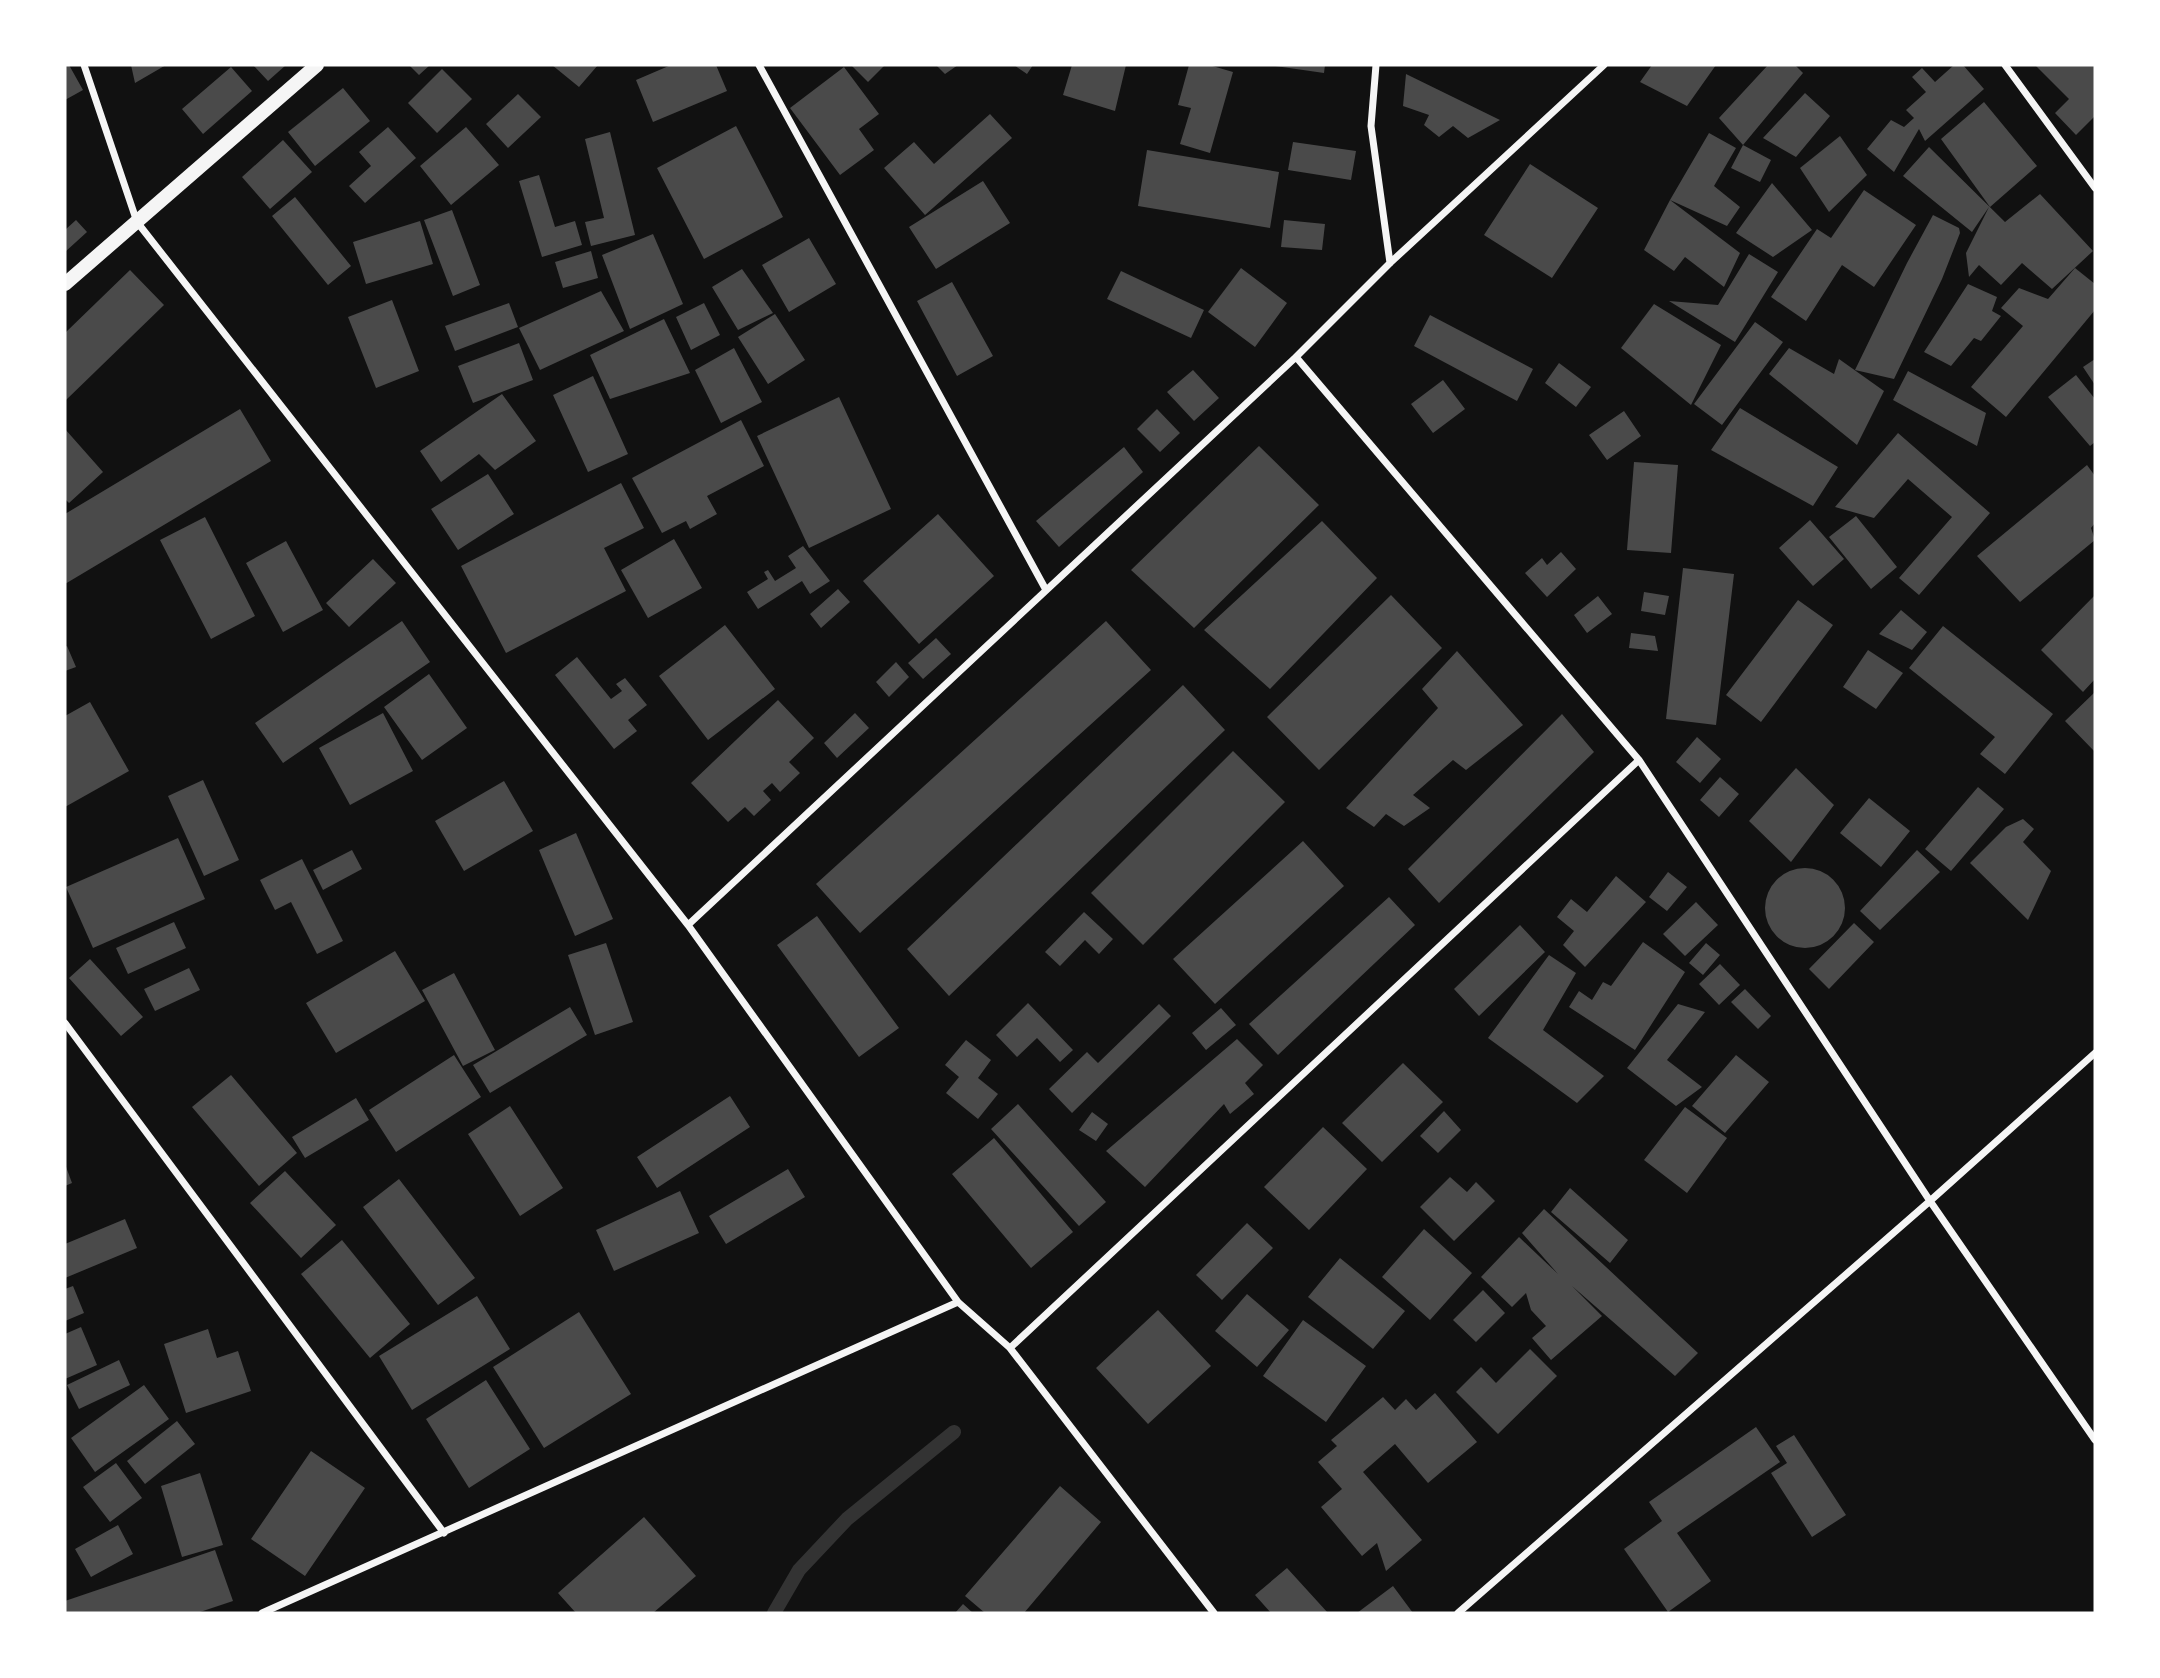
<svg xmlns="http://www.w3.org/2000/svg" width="2160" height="1678" viewBox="0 0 2160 1678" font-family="'Public Sans',sans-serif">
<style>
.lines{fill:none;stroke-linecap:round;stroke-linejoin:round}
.stream{stroke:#333;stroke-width:14}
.building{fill:#4a4a4a}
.minor{stroke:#f5f5f5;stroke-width:7}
.secondary{stroke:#f5f5f5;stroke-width:14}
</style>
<rect width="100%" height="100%" fill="#111"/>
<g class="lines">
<!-- stream -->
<path class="stream" d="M774,1613L799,1570L847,1519L954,1432"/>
</g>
<!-- building -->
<path class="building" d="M65,65H69L83,90L65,100Z
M131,65H166L135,83Z
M253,65H286L268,81Z
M409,65H430L419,75Z
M552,65H598L579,87Z
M671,65H716L727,91L653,122L636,80Z
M851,65H885L868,82Z
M936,65H958L945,74Z
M1014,65H1033L1027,74Z
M1072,65H1126L1115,111L1063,95Z
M1189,65H1209L1233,72L1210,153L1180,144L1191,108L1178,105Z
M1269,65H1325L1324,73Z
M1652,65H1716L1687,106L1640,82Z
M1768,65H1795L1803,73L1743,145L1719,118Z
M1954,65H1963L1984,89L1925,141L1919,129L1894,172L1867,149L1891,120L1904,127L1914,118L1906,110L1926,92L1912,77L1922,68L1935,82Z
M2035,65H2095V116L2076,135L2055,113L2069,99Z
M231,67L252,91L203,134L182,109Z
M844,67L879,114L859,129L874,150L840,175L790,108Z
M442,69L472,99L437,133L408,103Z
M1406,74L1500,120L1468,138L1453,126L1439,137L1424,125L1429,115L1403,106Z
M343,88L370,121L315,166L288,132Z
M1805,93L1830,116L1796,157L1763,138Z
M518,94L541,117L508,148L486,124Z
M1984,102L2037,166L1990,207L1941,139Z
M990,114L1012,138L925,215L884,168L914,142L934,164Z
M736,126L783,217L704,259L657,168Z
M388,127L416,158L365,203L349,186L371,166L359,152Z
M466,127L499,165L451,205L420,166Z
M610,132L635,235L591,246L585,222L604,218L585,139Z
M1709,133L1736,148L1714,186L1740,207L1727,226L1670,200L1740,253L1724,287L1685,257L1674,271L1644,250L1670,200Z
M1840,136L1867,175L1829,212L1800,168Z
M283,140L312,172L270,209L242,177Z
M1293,142L1356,151L1351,180L1288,170Z
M1743,145L1771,160L1760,182L1731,168Z
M1929,147L2005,222L2040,194L2093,251L2052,289L2022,263L2001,285L1979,265L1969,277L1966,253L1989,207L1972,232L1903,176Z
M1147,150L1279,172L1270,228L1138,206Z
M1530,164L1598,208L1552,278L1484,235Z
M539,175L555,227L575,221L582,245L542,257L519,181Z
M983,181L1010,223L936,269L909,227Z
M1772,183L1812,230L1773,257L1736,233Z
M1864,190L1916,225L1874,287L1842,265L1806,321L1771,297L1817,229L1831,238Z
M295,197L351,266L328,285L272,216Z
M452,210L480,285L453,296L424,220Z
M1933,215L1959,228L1960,233L1942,279L1894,379L1855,370L1907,263Z
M76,220L87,232L65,252V230Z
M1284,220L1325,224L1322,250L1281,247Z
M420,221L433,264L366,284L353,242Z
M653,234L683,304L630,329L602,255Z
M809,238L836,284L789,312L762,265Z
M591,251L598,278L563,288L555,262Z
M1749,254L1778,272L1735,342L1669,301L1718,305Z
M1241,268L1287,303L1255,347L1208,312Z
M2075,268L2095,284V310L2006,417L1971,387L2023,326L2001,308L2019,288L2048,299Z
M742,269L773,313L738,330L712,287Z
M130,270L164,305L65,401V333Z
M1121,271L1204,310L1191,338L1107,299Z
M952,282L993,356L957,376L917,301Z
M1968,284L1997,297L1992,311L2001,316L1981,341L1974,338L1951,366L1924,352Z
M601,291L624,331L540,370L519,328Z
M392,300L419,371L376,388L348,317Z
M509,303L518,327L455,351L445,326Z
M704,303L720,335L691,350L676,317Z
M1654,304L1721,345L1691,405L1621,348Z
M775,314L805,360L768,384L738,337Z
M1430,315L1533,369L1517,401L1414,346Z
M664,319L690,373L610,399L590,355Z
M1755,322L1783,342L1722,425L1694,404Z
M519,343L533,380L473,403L458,366Z
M734,348L762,402L721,423L695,370Z
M1789,348L1834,374L1839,359L1884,391L1857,445L1769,374Z
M2095,359V385L2083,367Z
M1559,363L1591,387L1576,407L1545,383Z
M1193,370L1219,398L1194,421L1167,392Z
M1908,371L1986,413L1977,446L1893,400Z
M2076,375L2095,399V442L2090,446L2048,397Z
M593,376L628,454L588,472L553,395Z
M1443,380L1465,409L1433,433L1411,404Z
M502,394L536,441L495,470L479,454L441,482L420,451Z
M839,397L891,509L809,548L757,436Z
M1740,408L1838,467L1813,506L1711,450Z
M240,409L271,461L65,584V514Z
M1157,409L1180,433L1160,452L1137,429Z
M1624,411L1641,436L1607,460L1589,435Z
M741,420L764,466L707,496L717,514L690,529L686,521L662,533L632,478Z
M65,429L103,472L69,503L65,499Z
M1898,433L1990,513L1919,595L1899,578L1952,517L1908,479L1874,518L1835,507Z
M1259,446L1319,505L1194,628L1131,570Z
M1124,447L1143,472L1059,547L1036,521Z
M1634,462L1678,465L1671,553L1627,550Z
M2087,465L2095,476V523L2091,528L2095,540L2020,602L1977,556Z
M488,474L514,514L458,550L431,509Z
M621,483L644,528L604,548L626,591L506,653L461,566Z
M938,514L994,576L919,644L863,581Z
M1856,516L1897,567L1871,589L1829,537Z
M205,517L255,616L211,639L160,540Z
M1810,520L1844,559L1813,586L1779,548Z
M1322,521L1377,578L1270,689L1204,630Z
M674,539L702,588L648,618L621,570Z
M286,541L323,610L283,632L246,563Z
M803,546L830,581L810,594L802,581L758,609L747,592L768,579L764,572L768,570L775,581L796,568L788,556Z
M1561,552L1576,569L1547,597L1525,573L1542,558L1547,565Z
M373,559L396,583L349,627L326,603Z
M1683,568L1734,574L1716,725L1666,719Z
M838,589L850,602L821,628L810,614Z
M1644,592L1669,596L1665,615L1641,611Z
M1391,595L1442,648L1319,770L1267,717Z
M2095,595V679L2083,692L2041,650Z
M1598,596L1612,614L1587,633L1574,615Z
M1798,600L1833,625L1761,722L1726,695Z
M1901,610L1927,632L1912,650L1879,634Z
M402,621L430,662L283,763L255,723Z
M1106,621L1151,670L860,933L816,884Z
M725,625L775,689L708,740L659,676Z
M1943,626L2053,714L2005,774L1980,754L1995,737L1909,668Z
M1631,633L1655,636L1658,651L1629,648Z
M936,638L951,654L923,679L908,663Z
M67,646L76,667L65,671V647Z
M1868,650L1903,673L1876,709L1843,687Z
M1457,651L1523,725L1466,770L1453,760L1413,795L1430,808L1404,826L1386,814L1374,827L1346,808L1438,708L1422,689Z
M577,657L611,699L622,691L616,684L625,678L647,705L628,720L637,731L614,749L555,675Z
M896,662L909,677L889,697L876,682Z
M429,674L467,728L422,760L384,707Z
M1183,685L1225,730L949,996L907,949Z
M2095,692V752L2065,721Z
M778,700L814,738L789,762L800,773L780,792L772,783L763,791L771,800L754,816L745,807L728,822L691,783Z
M90,702L129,771L65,807V716Z
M383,713L413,771L350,805L319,748Z
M855,713L869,728L837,758L824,743Z
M1562,714L1594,752L1439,903L1408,869Z
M1697,737L1721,759L1700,783L1676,762Z
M1233,751L1285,802L1143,945L1091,893Z
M1796,768L1834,805L1791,862L1749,821Z
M1720,777L1739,794L1719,817L1700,800Z
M203,780L239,860L204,876L168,796Z
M504,781L533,831L464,871L435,821Z
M1978,787L2004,809L1951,871L1925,849Z
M1869,798L1910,831L1881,867L1840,833Z
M2023,819L2034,829L2023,842L2051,871L2028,920L1970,863L2006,827Z
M576,833L613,919L575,936L539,850Z
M178,838L205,899L93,948L66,887Z
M1303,841L1344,886L1215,1004L1173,959Z
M352,850L362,869L323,890L313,870Z
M1917,850L1940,872L1880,930L1860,911Z
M302,859L343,941L317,954L291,902L275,910L260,880Z
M1765 908a40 40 0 1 1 80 0a40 40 0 1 1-80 0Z
M1668,872L1687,887L1667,911L1649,897Z
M1616,876L1646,902L1585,967L1563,945L1574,931L1557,917L1571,899L1587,912Z
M1389,897L1415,925L1278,1055L1249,1024Z
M1696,902L1718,925L1685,956L1663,934Z
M1084,912L1113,939L1099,954L1085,940L1060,966L1045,952Z
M817,916L899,1028L859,1057L777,945Z
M174,922L186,948L128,974L116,948Z
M1854,923L1874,942L1829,989L1809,969Z
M1520,925L1545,952L1479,1016L1454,989Z
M1643,942L1685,972L1635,1050L1569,1007L1579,991L1592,1000L1603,982L1611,986Z
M606,943L633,1022L595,1035L568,955Z
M1706,943L1720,955L1703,975L1689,963Z
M395,951L425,1001L336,1053L306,1003Z
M1549,955L1576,973L1543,1030L1604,1076L1577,1103L1488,1038Z
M90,959L143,1017L121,1036L69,978Z
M1720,964L1740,985L1719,1005L1699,984Z
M189,968L200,990L155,1011L144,989Z
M454,973L495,1050L463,1066L422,990Z
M1745,989L1771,1016L1758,1029L1731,1002Z
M1028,1003L1073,1050L1060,1062L1037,1038L1017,1057L996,1035Z
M1159,1004L1171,1016L1072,1113L1049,1089L1087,1052L1098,1063Z
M1678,1004L1705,1012L1667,1060L1702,1087L1676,1106L1627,1068Z
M570,1007L587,1035L490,1093L473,1065Z
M1221,1008L1236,1025L1206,1050L1192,1033Z
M1237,1039L1263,1065L1245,1083L1254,1094L1230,1114L1224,1104L1145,1187L1106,1151Z
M966,1040L991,1060L978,1078L998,1094L978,1119L946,1093L959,1077L945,1065Z
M454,1055L481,1097L396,1152L369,1110Z
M1736,1055L1769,1082L1725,1133L1692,1106Z
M1403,1063L1443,1102L1382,1162L1342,1123Z
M231,1075L297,1153L259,1186L192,1107Z
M730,1096L750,1127L657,1188L637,1157Z
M356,1098L369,1120L305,1158L292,1137Z
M1018,1104L1106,1202L1079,1226L991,1129Z
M510,1106L563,1188L520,1216L468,1134Z
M1685,1107L1727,1138L1687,1193L1644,1160Z
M1444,1111L1461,1130L1438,1153L1420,1136Z
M1092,1112L1108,1124L1096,1141L1079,1130Z
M1323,1127L1367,1169L1309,1230L1264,1187Z
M994,1138L1073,1232L1031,1268L952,1174Z
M65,1164L72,1183L65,1186Z
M788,1169L805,1197L726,1244L709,1216Z
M285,1171L336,1225L301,1258L250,1203Z
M1450,1177L1467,1192L1476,1182L1495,1201L1454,1241L1420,1207Z
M399,1179L475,1278L438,1305L363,1207Z
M1570,1188L1628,1240L1610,1263L1551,1212Z
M680,1191L699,1233L614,1271L596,1230Z
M1544,1209L1698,1353L1675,1376L1572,1286L1602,1316L1551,1360L1532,1338L1546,1326L1531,1310L1526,1293L1512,1307L1481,1277L1519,1237L1558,1274L1522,1233Z
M125,1219L137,1248L65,1278V1244Z
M1247,1223L1273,1248L1222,1300L1196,1275Z
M1424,1229L1472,1273L1430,1320L1382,1277Z
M342,1240L410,1324L370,1358L301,1274Z
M1340,1258L1405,1311L1373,1349L1308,1297Z
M73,1286L84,1313L65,1321V1289Z
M1483,1290L1505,1313L1476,1342L1453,1320Z
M1247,1294L1289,1330L1257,1367L1215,1331Z
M477,1296L510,1349L412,1410L379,1356Z
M1158,1310L1211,1366L1148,1424L1096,1368Z
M579,1312L631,1394L544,1448L493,1367Z
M1303,1320L1366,1366L1326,1422L1263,1376Z
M81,1327L97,1365L65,1379V1334Z
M208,1329L217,1358L238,1351L251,1391L186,1413L164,1344Z
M1530,1349L1557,1376L1498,1434L1456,1392L1481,1367L1496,1383Z
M119,1360L130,1385L79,1409L67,1385Z
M486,1380L530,1449L469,1488L426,1419Z
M144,1385L169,1419L95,1472L71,1438Z
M1435,1393L1477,1442L1428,1483L1395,1444L1363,1472L1422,1540L1386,1571L1377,1543L1362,1556L1321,1507L1342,1489L1318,1462L1337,1446L1331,1440L1383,1397L1395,1410L1406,1399L1416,1410Z
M177,1421L195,1444L145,1484L127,1461Z
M1756,1427L1780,1462L1677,1533L1711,1581L1668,1612L1624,1549L1662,1521L1649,1502Z
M1794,1435L1846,1515L1812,1537L1771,1473L1787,1463L1776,1446Z
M311,1451L365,1488L305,1576L251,1539Z
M116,1463L142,1498L110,1522L83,1487Z
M200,1473L223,1545L182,1557L161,1486Z
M1060,1486L1101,1522L1024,1613H985L965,1596Z
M644,1517L696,1576L653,1613H576L558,1593Z
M118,1525L133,1554L91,1577L75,1549Z
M215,1550L233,1601L197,1613H65V1601Z
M1287,1568L1328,1613H1271L1255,1595Z
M1393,1586L1413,1613H1357Z
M963,1604L973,1613H955Z"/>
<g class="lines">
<!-- minor -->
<path class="minor" d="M84,65L137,222L688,925L958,1302L1010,1348L1214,1613
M759,65L1046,590
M1376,65L1371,126L1390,263
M2005,65L2095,188
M1296,357L1639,760L1930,1201L2095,1440
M688,925L1296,357L1390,263L1604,65
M65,1023L444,1533
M1010,1348L1639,760
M262,1613L958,1302
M1458,1613L1930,1201L2095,1053"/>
<!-- secondary -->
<path class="secondary" d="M65,284L317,65"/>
</g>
<!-- border -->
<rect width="2160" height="1678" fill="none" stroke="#ffffff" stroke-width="133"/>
</svg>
